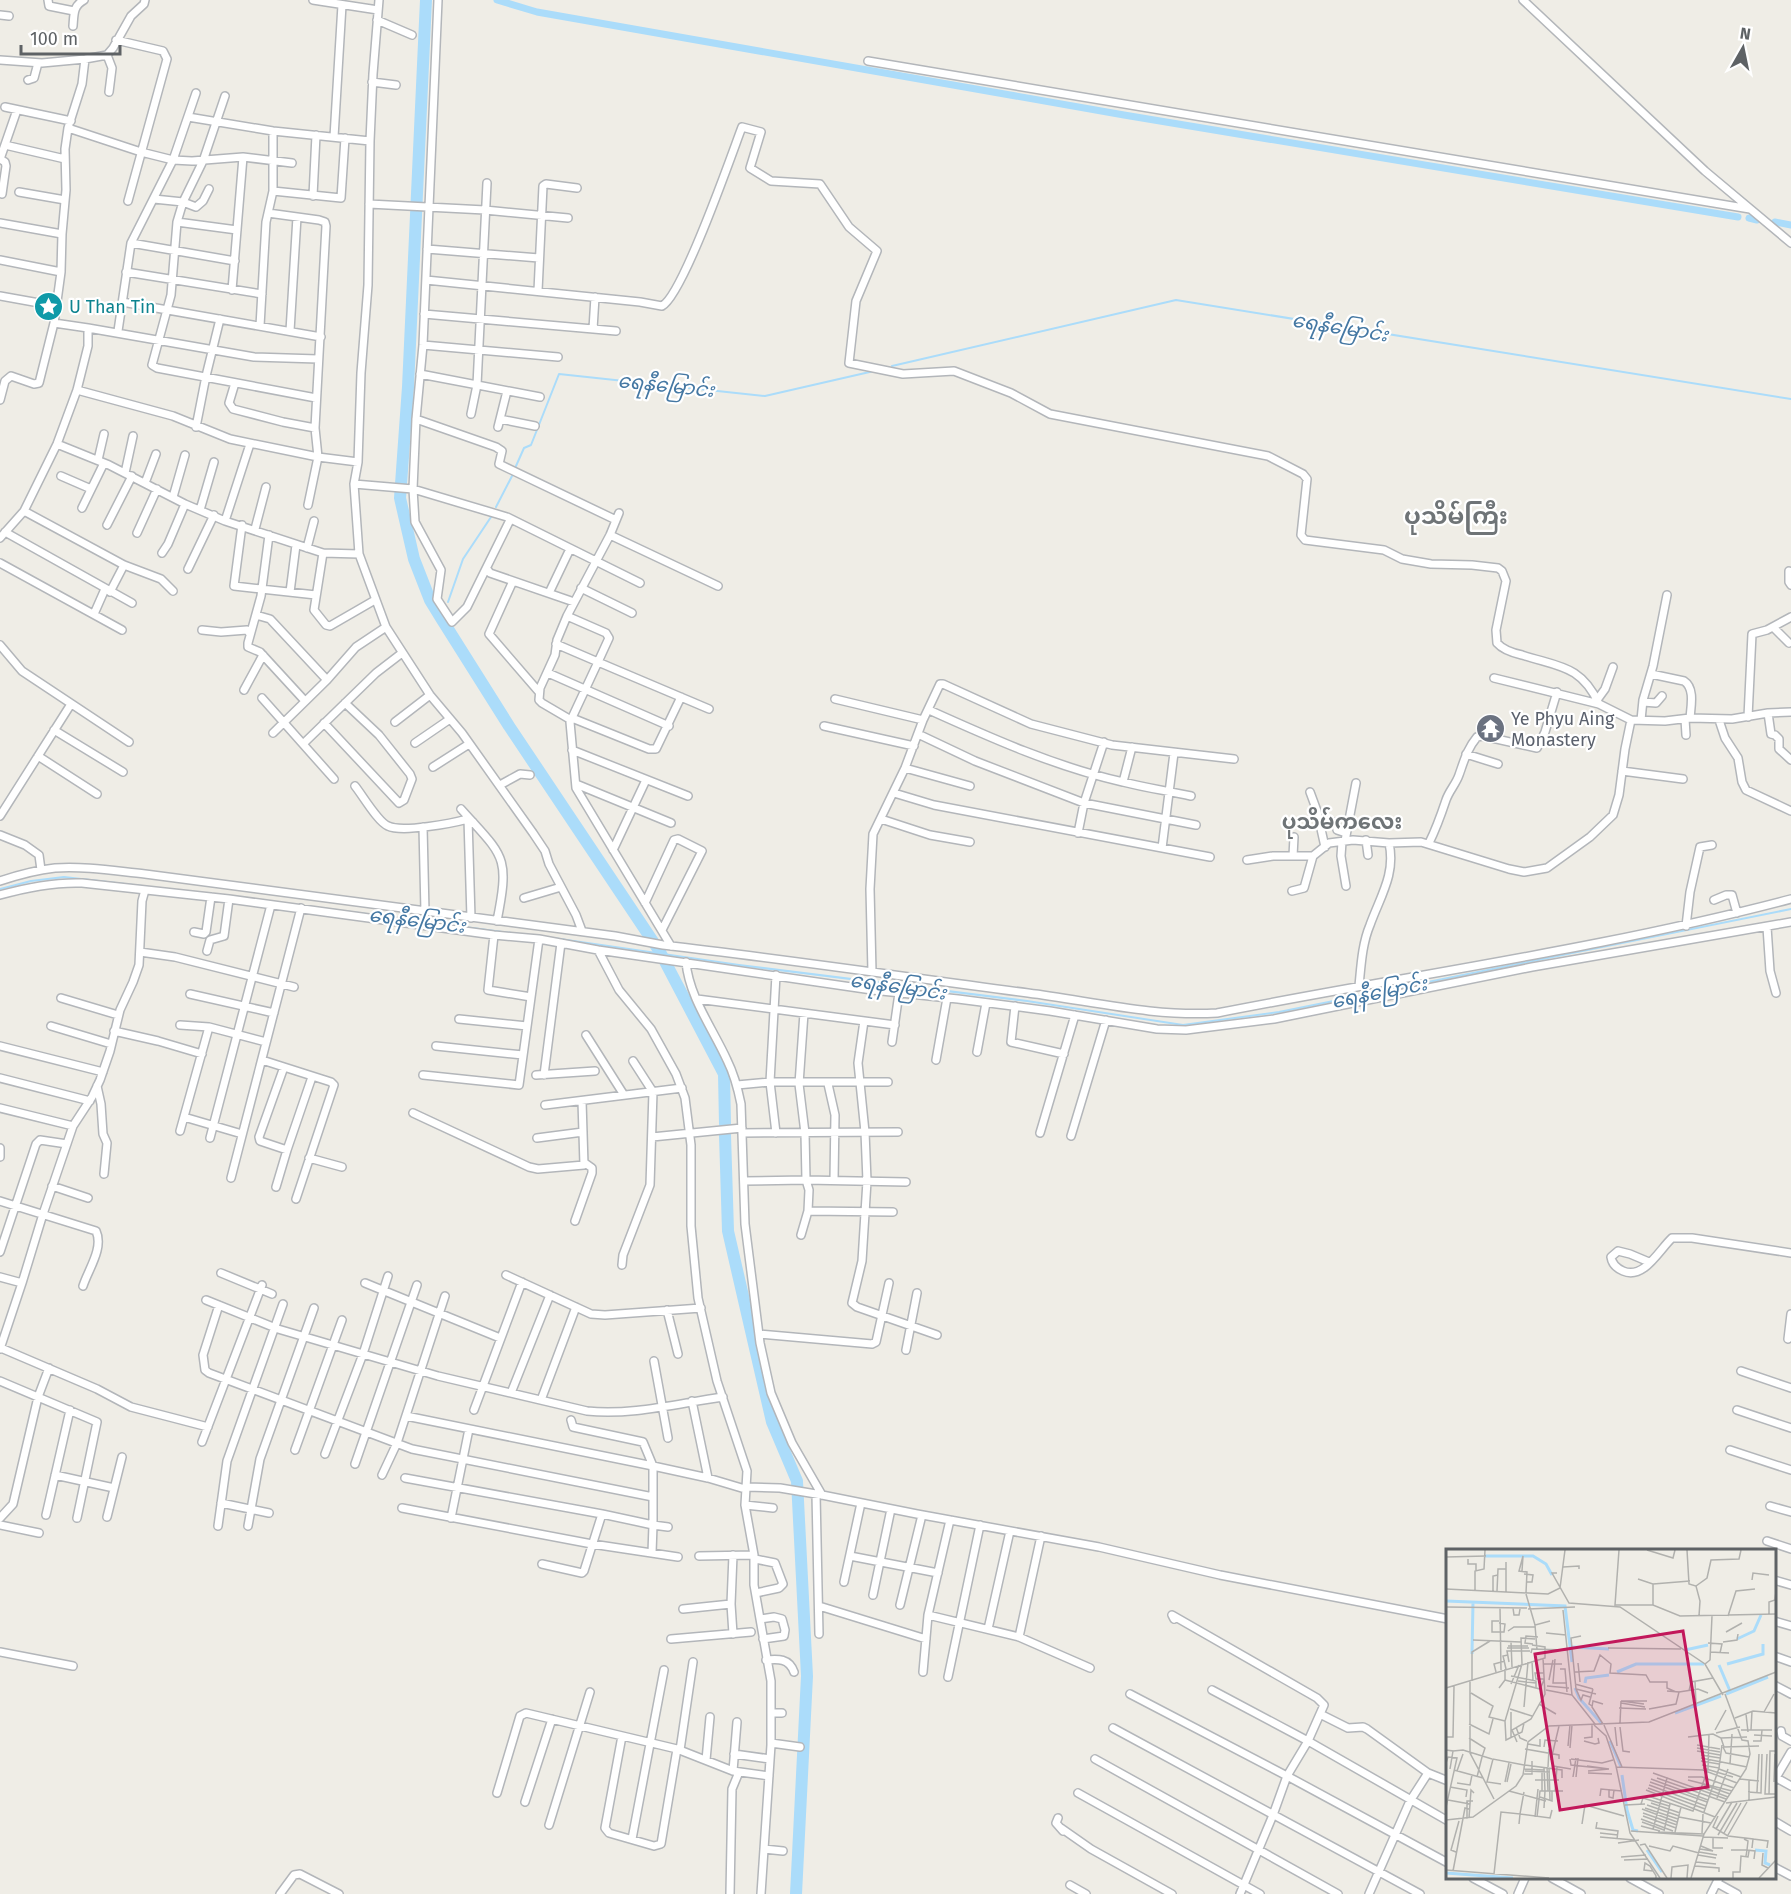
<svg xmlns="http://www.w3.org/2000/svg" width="1791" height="1894" viewBox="0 0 1791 1894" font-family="'Fira Sans','Noto Sans Myanmar',sans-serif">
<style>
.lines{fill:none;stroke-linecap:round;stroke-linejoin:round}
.stream{stroke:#abdcfa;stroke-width:2}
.canal{stroke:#abdcfa;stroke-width:7}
.river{stroke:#abdcfa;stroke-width:12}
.minor-casing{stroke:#b3b6ba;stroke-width:10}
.minor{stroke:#fff;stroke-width:7}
.labels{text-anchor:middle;stroke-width:4.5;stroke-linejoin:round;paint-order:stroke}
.culture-label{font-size:18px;fill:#0d838f;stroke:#fff;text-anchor:start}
.worship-label{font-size:18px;fill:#5b616d;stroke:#fff;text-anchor:start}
.water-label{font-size:20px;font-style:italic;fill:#4578a3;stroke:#fff}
.quarter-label{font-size:21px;font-weight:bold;fill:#6f7477;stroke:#fff}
.district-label{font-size:24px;font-weight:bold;fill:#6f7477;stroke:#fff}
.inset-river{fill:none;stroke:#abdcfa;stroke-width:3}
.inset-road{fill:none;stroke:#b1b1ae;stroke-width:1.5}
.view{fill:#c2185b;fill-opacity:0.15;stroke:#c2185b;stroke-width:3}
.inset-edge{fill:none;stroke:#5e6265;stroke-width:3}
</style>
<rect width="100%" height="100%" fill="#efede6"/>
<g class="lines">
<!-- stream -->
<path class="stream" d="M892,366L1176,300L1791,399
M516,466L524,448L531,445L559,374L765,396L874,371
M496,507L512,476
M448,602L463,559L491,517
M0,889L31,881L64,877L142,886
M321,908L526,935
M553,938L739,965L1027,1001L1183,1025L1279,1012L1791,909"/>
<!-- canal -->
<path class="canal" d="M497,0L537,12L1124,115L1738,217
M1749,218L1757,220
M1775,222L1791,225"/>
<!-- river -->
<path class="river" d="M426,0L408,387L400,498L414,559L430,600L441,618L509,726L660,952L724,1074L725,1124
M725,1135L728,1231L772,1422L797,1481L807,1676L796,1894"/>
<defs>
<path id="minor" d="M48,0L49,6L74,11
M313,0L378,10
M379,0L373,74L370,141L368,285L361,373L358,462L354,484L359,554L386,627L430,695L462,733L533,833L545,851L549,864L576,915L582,931
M438,0L423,345L416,419L413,489L415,522L441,570L437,599L452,622L467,607L510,520
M1523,0L1705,171L1791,243
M0,15L9,16
M377,20L412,35
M73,26C74,14 73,6 84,0
M116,40L163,51L167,59L128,201
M107,55L112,68L109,92
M0,60L42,63L85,59L107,55L113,48L131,16L144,4L145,0
M868,61L1750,209
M28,80L34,78L38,63
M372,82L396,85
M225,96L203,161L183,202L177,222L171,295L152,365L157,368L316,398
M5,107L71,121
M188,117L273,131L370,141
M68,128L141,152L173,160L192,161L243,157L292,163
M334,137L342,5
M5,145L65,159
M0,159L17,110
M0,159L5,162L6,166L2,194
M273,191L341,198L345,138
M19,192L65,200
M313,196L316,135
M154,199L183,202L196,207L203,201L209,189
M369,204L485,210L568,218
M268,213L319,220L325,222L326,226L315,428L318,457L308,505
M177,222L237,230
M0,223L62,234
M131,243L235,261
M427,249L539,258
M0,260L61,272
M126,272L262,294
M426,280L640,302L662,306C683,295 731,156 742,127L761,132L750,168L771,181L820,184L849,227L877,251L856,301L849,363L903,374L954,371L1011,393L1050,414L1268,456L1303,474L1307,479L1301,535L1305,540L1384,550L1402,559L1431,564L1472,565L1498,568L1502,571L1506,581L1496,630L1497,643C1503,650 1513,653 1522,655C1559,667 1581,665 1599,704
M232,290L243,157
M538,291L543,186L546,184L577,188
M0,296L56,306
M122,302L321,337
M424,314L616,331
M260,326L266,222L273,191V131
M88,328L254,357L318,359
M593,329L595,297
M118,331L131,243L173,160L196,93
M290,331L297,217
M423,345L558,357
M420,374L540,397
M235,383L229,403L233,409L283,422L315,428
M77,390L173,416L230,439L318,457L358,462
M0,400L5,381L11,376L34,384L39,383L54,323
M471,414L477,385L487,183
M416,419L496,447L502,451L499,464L616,520
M500,419L535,426
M196,427L206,376L220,319
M498,427L507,391
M57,444L109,465L185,504L225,521L323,553L359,554
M98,460L104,434
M125,473L133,436
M61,476L91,489
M145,483L156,454
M354,484L413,489L507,517L640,583
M173,497L185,455
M82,508L104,463
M200,510L214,462
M24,511L124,565L161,579L173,591
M225,521L250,444
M107,525L132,476
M242,525L234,586L316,595
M255,529L266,487
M5,532L132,603
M137,533L157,489
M269,535L261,596L248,643V647L260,652L305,701
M610,535L718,586
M0,538L24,511L57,444L77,390L88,346V328L54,323L61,272L62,234L66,190L65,149L68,128L82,84L85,59
M307,548L314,521
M162,553L168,544L185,504
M323,553L314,610L326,625L330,626L375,600
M0,563L122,630
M188,569L214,515
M487,569L490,573L574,602
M1789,571V582L1791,585
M513,581L489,634L539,692
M581,588L632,613
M110,592L124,565
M290,592L296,545
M549,593L570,549
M94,614L105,589
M256,615L270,619L327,680
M1773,627L1789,643
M202,630L221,632L247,630L250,634
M556,644L598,662L609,638L606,633L567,616
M0,645L22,671L129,742
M548,673L669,726
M1651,674L1684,681C1695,688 1691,706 1690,718
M244,690L263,655
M262,698L334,779
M835,699L923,720
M1597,700L1605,689L1613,667
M1643,702L1656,703L1662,696
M929,710C991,738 1056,767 1123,782C1146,788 1169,791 1191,796
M1768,713L1771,734L1775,735L1779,739V749L1791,760
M1748,717L1752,634L1767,630L1791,617
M572,718L649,749H656L681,697
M1685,719L1686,735
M571,720L542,703L539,700L540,688L555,655L557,640L567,616L610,535L619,513
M1631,720L1665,721L1690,718L1732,719L1768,713L1791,712
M1641,720L1643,700L1653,666L1667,595
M1719,720L1725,738L1738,758L1742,782L1746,790L1791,811
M395,722L430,695
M324,723L399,803L404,800L412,779L410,774L379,735L345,703
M824,726L914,746
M54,730L123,772
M273,733L327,680L356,647L386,627
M918,734L975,761L1084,803L1196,825
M415,743L450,719
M303,744L376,673L402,653
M572,750L688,796
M1466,754L1498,764
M38,756L97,794
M433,767L469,744
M905,768L970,786
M1622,771L1683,779
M1123,782L1132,747
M576,784L671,823
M500,785L520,774L530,775
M355,786C363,796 378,822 388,826C402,833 453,823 468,819L473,822
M1310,792L1317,811L1325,847
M894,793L934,805L1210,857
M461,809C504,857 510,855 497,921
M0,816L71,704
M468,819L471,918
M881,819L930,835L970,842
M1336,822L1337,830L1346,833
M423,827L425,912
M1078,833L1084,803L1104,742
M0,835L25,845L39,855L41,870
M1366,840L1368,855
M1345,841L1356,783
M1342,842L1341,856L1346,886
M1429,843C1436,829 1441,815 1446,800C1449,791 1456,784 1459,775C1464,761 1467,749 1477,737L1483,736L1537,748L1545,732L1557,692
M1162,848L1174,753
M613,850L646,780
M1293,856L1294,837
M1247,860L1273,856H1313L1329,843L1353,840L1389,843L1421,842L1509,869L1524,872L1547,868L1590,837L1613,815L1619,795L1625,749L1631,720L1599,704L1494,678
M0,881C18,875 36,870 55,868C85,866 115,871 145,874L615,936L663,945C785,959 906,977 1028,993C1091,1001 1154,1017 1217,1013C1409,975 1602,949 1791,899
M1292,891L1304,888L1313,856
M0,895C28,887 54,882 82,883L229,899L494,935L539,939L598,950L619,990L651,1029L676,1074L685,1098L691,1145V1226L698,1298L717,1381L747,1471L745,1505L754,1555V1585L771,1681V1745L761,1894
M524,898L561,887
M1714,900L1726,895H1732L1737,913
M645,903L674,840L678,839L702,851L662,930
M1686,926L1690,892L1700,847L1712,845
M1767,927L1770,971L1776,993
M194,932L204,934L206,932L211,897
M494,935L488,990L531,997
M671,946L576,788L570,722L598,662L709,709
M598,950L872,990L958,999L1050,1011L1157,1029L1186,1030L1274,1019L1532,967L1791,922
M207,951L210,940L224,936L229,899
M140,952L175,957L294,987
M686,962C689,997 713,1029 727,1060C734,1074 738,1089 741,1104L745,1224L760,1343L771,1393L792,1443L822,1495
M872,972L870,889L873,834L905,768L923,720L940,684H943L1031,724L1112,745L1234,759
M776,975L770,1082L776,1133
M1359,986C1361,966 1362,944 1370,925C1380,897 1396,874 1389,843
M190,994L274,1013
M61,998L118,1015
M697,999L895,1025
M1015,1006L1011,1042L1064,1054
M459,1019L527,1026
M864,1021L858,1063L865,1132L867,1181L862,1261L852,1303L857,1307L937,1335
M180,1025L209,1027L266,1042
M51,1026L111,1044
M114,1031L158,1041L202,1054
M586,1035L624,1095
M892,1042L899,993
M0,1046L103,1072
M436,1046L523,1055
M977,1052L986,1003
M262,1060L331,1082L334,1085L296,1199
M936,1060L947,998
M284,1067L259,1137L260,1141L287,1150L312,1077
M423,1075L519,1085L539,939
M536,1075L595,1071
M544,1075L561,943
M0,1078L90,1101
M828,1084L835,1115L834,1180
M737,1085L770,1082H888
M97,1086L101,1104L103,1134L107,1143L104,1174
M545,1105L682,1088
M0,1108L73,1126
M413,1113L529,1167L538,1169L584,1165L582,1101
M184,1117L242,1134
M180,1131L209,1027
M742,1133L898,1132
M1040,1133L1075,1015
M1071,1136L1106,1020
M652,1137L742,1128
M210,1138L271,905
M537,1138L583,1132
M0,1148V1157
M309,1158L342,1167
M231,1178L301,908
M744,1181L806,1180L906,1182
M52,1186L88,1198
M276,1187L287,1150
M0,1201L96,1231C104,1248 88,1270 83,1286
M808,1211L893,1212
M575,1221L592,1173V1168L585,1163
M801,1235L808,1211L809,1190L806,1180L805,1133L799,1084L804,1013
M0,1252L36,1144L40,1140L67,1144
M1649,1262L1630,1254L1618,1251L1611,1257C1612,1264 1616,1268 1623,1271C1644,1280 1659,1250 1672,1238H1692L1791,1253
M622,1265L623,1255L650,1185L653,1092L633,1061
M221,1273L272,1294
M506,1275L591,1314L605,1315L701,1308
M0,1277L22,1283L43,1214L73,1126L92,1097L100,1080L110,1051L120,1010L133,982L139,965L142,901L145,890
M365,1283L500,1338
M206,1300L278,1329L438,1376L587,1411C631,1416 679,1403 723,1397
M219,1305L203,1355L205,1370L209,1373L412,1449L653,1497V1466L406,1416
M667,1310L678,1354
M759,1334L872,1344L876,1342L889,1283
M1788,1339L1791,1314
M1,1348L97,1389L131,1407L208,1427
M0,1349L22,1283
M906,1350L917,1293
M654,1361L668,1438
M1741,1371L1791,1388
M0,1381L97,1422L77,1518
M511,1393L550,1295
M541,1400L576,1307
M692,1401L708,1478
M474,1410L522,1282
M1737,1410L1791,1428
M571,1420L573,1427L643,1442L653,1466L708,1478L745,1489
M202,1442L262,1285
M295,1450L342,1320
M1730,1450L1791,1470
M325,1454L363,1354L388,1276
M355,1464L417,1285
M55,1475L114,1488
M382,1475L397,1443L445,1296
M405,1478L602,1514L653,1525V1497
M746,1487L780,1488L822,1495L917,1514L1099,1547L1220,1575L1448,1619
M816,1494L819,1634
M221,1503L269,1513
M745,1505L773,1508
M1770,1506L1791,1512
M402,1508L592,1544L678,1557
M46,1515L70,1410
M107,1517L122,1457
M0,1518L13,1504L38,1397L49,1368
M451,1518L469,1429
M0,1525L39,1533
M218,1526L227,1461L283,1304
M248,1526L260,1459L314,1308
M1767,1541L1791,1549
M652,1553L653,1525L668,1527
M733,1555L731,1604L733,1634
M699,1556L754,1555
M850,1556L938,1573
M755,1559L775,1563L783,1584L779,1588L756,1593
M542,1564L582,1573L584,1571L602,1514
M1774,1580L1791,1585
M844,1582L861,1503
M873,1595L891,1509
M900,1605L922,1515
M819,1606L926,1639
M683,1609L731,1604
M928,1615L1019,1637L1090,1668
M760,1619L774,1617L782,1619L785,1630L784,1636L763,1639
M1174,1619L1172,1615L1317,1698L1324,1705L1308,1741L1287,1776L1273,1815L1240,1894
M1774,1621L1791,1626
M988,1629L1010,1531
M1019,1637L1041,1536
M671,1639L751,1632
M0,1652L73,1666
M1774,1656L1791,1662
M766,1660C778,1659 789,1658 794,1672
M923,1672L928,1615L950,1520
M948,1677L980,1525
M1774,1685L1791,1694
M1212,1690L1308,1741L1448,1821
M1130,1694L1287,1776L1448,1863
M771,1713H782
M1320,1714L1348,1728L1363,1727L1367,1729L1428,1773L1448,1781
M1113,1728L1420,1894
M1781,1731L1782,1736L1791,1741
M622,1736L605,1828L609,1833L654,1846L661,1844L677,1749
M771,1743L800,1747
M680,1750L693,1662
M734,1754L770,1759
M1095,1759L1338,1894
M706,1760L710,1717
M733,1771L737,1722
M1775,1777L1791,1786
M1774,1781L1791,1752
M497,1793L520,1716L526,1713L677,1749L733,1771L769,1776
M1078,1793L1260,1894
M525,1802L552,1719
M1058,1818L1056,1823L1063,1831L1061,1828L1091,1849L1172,1894
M1774,1821L1791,1831
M549,1825L590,1692
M632,1839L664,1670
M764,1849L783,1851
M1774,1867L1791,1876
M1473,1878L1503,1894
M1552,1878L1581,1894
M1630,1878L1659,1894
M1717,1883L1737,1894
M1070,1885L1086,1894
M280,1894L294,1875L300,1874L339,1894
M730,1894L732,1789L739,1772
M1369,1894L1410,1801L1428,1773
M1518,1894L1525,1878
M1711,1894L1719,1878"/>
</defs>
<!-- minor casing -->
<use href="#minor" class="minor-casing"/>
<!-- minor -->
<use href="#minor" class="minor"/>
</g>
<!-- icons -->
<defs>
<symbol id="sight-disc" viewBox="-11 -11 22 22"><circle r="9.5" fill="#0f9aa8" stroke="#fff"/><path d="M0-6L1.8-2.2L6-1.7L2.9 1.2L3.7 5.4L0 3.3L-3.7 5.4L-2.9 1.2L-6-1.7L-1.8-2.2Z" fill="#fff"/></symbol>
<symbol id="temple-disc" viewBox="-11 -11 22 22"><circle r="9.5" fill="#6b7280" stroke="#fff"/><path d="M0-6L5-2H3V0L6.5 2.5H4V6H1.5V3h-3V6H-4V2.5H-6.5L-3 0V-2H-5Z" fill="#fff"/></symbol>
</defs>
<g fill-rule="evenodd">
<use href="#sight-disc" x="32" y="290" width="33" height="33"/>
<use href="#temple-disc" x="1474" y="712" width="33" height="33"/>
</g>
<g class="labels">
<!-- culture labels -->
<g class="culture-label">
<text x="69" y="313">U Than Tin</text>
</g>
<!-- worship labels -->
<g class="worship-label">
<text x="1511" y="725">Ye Phyu Aing<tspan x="1511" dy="21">Monastery</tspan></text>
</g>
<!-- water labels -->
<g class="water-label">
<text transform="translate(1340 327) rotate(9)" y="7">ရေနီမြောင်း</text>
<text transform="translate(666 385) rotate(6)" y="7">ရေနီမြောင်း</text>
<text transform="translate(417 920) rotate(7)" y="7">ရေနီမြောင်း</text>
<text transform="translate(898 986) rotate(8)" y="7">ရေနီမြောင်း</text>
<text transform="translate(1379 992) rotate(-11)" y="7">ရေနီမြောင်း</text>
</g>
<!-- quarter labels -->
<g class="quarter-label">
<text x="1342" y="829">ပုသိမ်ကလေး</text>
</g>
<!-- district labels -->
<g class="district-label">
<text x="1456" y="524">ပုသိမ်ကြီး</text>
</g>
</g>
<!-- overview -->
<g transform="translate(1446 1549)">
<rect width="330" height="330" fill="#efede6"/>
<path class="inset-river" d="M38,7H87L100,15L106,26M0,52L119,57L126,113M291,90L308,82L315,66M126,98L163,100M239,101L262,96M26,105L27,53M281,115L317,105V95M273,116L284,142M171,123L190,115H258M139,134L140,129L163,126M129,139L133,149L156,175M280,145L322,128M229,164L275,147M164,192L175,218M176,226L181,261L187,281L192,282M201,301L216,323M309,301L320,302L319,314L324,316M0,324L67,329"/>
<path class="inset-road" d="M173,1L169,56H207L234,67L330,65M201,1L227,9L229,1M241,1L243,35L250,37L254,52L253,67M0,8L40,7M22,10V15H30V22M117,18L133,17V20M76,22L77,7L73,22L81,23L80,44M111,24H106L123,54L174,58L259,115L277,146M78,25L87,26L86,33H81M192,30L207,35V56M306,31L307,24L323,26M207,35L244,32M250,37L261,29L265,11L293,10L295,1M0,40L102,45L114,39L119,1M29,42V22L38,20L39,1M51,42L52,20H60M47,43V27L52,26M60,44V13M80,45L89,76M0,58L81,59M54,59L55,121M67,59L68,66H73L74,60M82,60L129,58M117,61L126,146L149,175M323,66V53L329,51L330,42M282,67L290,42L309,40M53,74L59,75L58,83H46V72H53M62,82L68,78H89M280,83L296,74M100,84L120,86M135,87L125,89L130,140L135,151L137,146L144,148M27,91L75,93M65,93L66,118M277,93L291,91L292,85M262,94L276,95L274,104M87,95L79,94L80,87L92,88M62,97H82M61,99H83M162,99L235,100M91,101L89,76L104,72M264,103L283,104M85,104L86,100L121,101M109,110L107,134H121M86,112L87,131M63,113L61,102H84M132,114L134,133M76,115L59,172L60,191L76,183L78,174M76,115L75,89L89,90M97,115H116M259,115L264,111L266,67M60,120L57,107L62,106M114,120H119L121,143M50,123L48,115L59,112M128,123L148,122L154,106L165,115L164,124L200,126L204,133H221V139L230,143M98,124H89L90,130H98M65,127L90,132V139M59,131L94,140L98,131M103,131L107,111M24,132V204L48,250M26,132V103L44,92M72,132L90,134M249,132L250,156M65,135L73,116M129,135L147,140M101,137L123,139M0,139L99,109V98L86,96M53,139L59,131V120M130,140L150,145M100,141L126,146M243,142L245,133L267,129M233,143L252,140L262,144M25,144L47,157L43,168L59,172M175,152H201M175,152L198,155M175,154L199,158M93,155L110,165M146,157L143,155L147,140M78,158L82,113M173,159L200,160M64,160L86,167M203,160L230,155L233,143L221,142M318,163L328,145M300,165L302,183M289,169L307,162L330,164M174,174L175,152M23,175L43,185L47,170M157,175L146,158L147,152L157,155M148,176L160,187L170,217L184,284L214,329M158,176L176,218M70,178L74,189L81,192M169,178L171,197M174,178L177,202L184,203M269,181L280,161M295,181H326M305,181L306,162M270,184L294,178M308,186L326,187M0,188H7L8,137M65,188V163M242,188L267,185L275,189L278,198L313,197M23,189L39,199L36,208M138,189L146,188V176M275,189L301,188M138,192L149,195L153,194L152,189M307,192H315L316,181M71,193L66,181L85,170L99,145L97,109M82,195L94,197V190M251,196L274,200M122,197L124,176M98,198L99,191L112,192M277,198L280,204L303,208M124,199L126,176M251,199L274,203M79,200L113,206V210M0,201L7,202L4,220M7,202L17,201L46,210M251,202L274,206M321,205L319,245H330M255,206L274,209M255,209L301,218M124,210L125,216L163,220L141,217M125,210L156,214L167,211M105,211L113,177M255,212L273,215M0,214L2,208L11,209L0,258M284,215L286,185M79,216L116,221V229M256,216L273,219L258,263M107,217L125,220M98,218L99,242M101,218L102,242M102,218L103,200M170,218L257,221L291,234M103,219L104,251M257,219L287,228M273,219L276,196M78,220L98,221M273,220L295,228M8,221L37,229M11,222L17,205M79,222L104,223M142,222L163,220M96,223V242M142,224L166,225M207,224L221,229L207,280M78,225H86V212M31,228L36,208M127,228L130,209M130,228L132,209M242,228H256L288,239M211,229L279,253M221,229L280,250M205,230L262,251M294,230L313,232M89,231H113M242,231L286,242M303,231V251M59,233L63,214M61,233L65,215M204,233L261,253M328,233L329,205M11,234L24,236L26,226M55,235L41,233L47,210L78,216M256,235L284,245M203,236L260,257M4,238L21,241L20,248M255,238L282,248M202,239L259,260M163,240V248L167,249L168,241M200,241L269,268M63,242L100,252M109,242L111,218M302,243L315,244L316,205M311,243L313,205M323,245L324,202H330M154,247L155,240L176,242M202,247L247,262L262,220L263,185M94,248L106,252V242M271,249L282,220M2,251L24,255M205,254L234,264M280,254L330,248M195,255L197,249L223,257M179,256L199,255M201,256L233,267M98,259L99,242H117M199,259L232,270M196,260L231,273M197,264L231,276M197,267L230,279M272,267L267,278L282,287L307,290L306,299M89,268L92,240M91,268L94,242H99M233,268L265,274M23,269L25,241L28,244M21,270V252H27M195,270L227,282M0,271L27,268L70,237L77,226L82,193L103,177L203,173L330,123M151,273L150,279L172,282L171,290M196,273L218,281M73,275L74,265L104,269L106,261M136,275L139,256L178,267M195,277L214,282M270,280L286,253M185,282L257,287M218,282L224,255M212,283L258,285M229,283L235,258M154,284L172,286M256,284L257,265M278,284L295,254M272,286L291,254M282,286L301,253M154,288L188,291M257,288L282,289M267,288V299H277M298,290L302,292L301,301L309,302L308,310M307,290L322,292L321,299M172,294L193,291M194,296L199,295L221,329M203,297L224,302L227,297L253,304M254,300L267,302L255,297M285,301H301L300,307M10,303L5,301L13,272M253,303L271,306M317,304L316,316L322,319M252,306L270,309M175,308L200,306M178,311L202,310M250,313L270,315M249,317L273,319V323M0,321L103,329M7,322L19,259L23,260M207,322L198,321L199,314L204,317L209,325L210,327V329M48,325L55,263L74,265L78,243M225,329L226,318L242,316L241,329M245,329L258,285L300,220L304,205L302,192L296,191L279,145M287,329V323H294L295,307L302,308L303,302M313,329L330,311"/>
<path class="view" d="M237,82L262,238L114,261L89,105Z"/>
<rect width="330" height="330" class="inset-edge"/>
</g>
<!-- north arrow -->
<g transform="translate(1743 48) rotate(9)" stroke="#ffffff" stroke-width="4.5" paint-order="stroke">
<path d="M0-4.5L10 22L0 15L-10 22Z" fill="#5e6265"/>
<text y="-9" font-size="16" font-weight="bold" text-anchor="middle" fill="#5e6265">N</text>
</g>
<!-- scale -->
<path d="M21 45v9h99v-9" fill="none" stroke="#5e6265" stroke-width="3"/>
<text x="30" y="45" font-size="18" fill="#5e6265" stroke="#ffffff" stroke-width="4.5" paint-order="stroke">100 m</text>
</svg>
